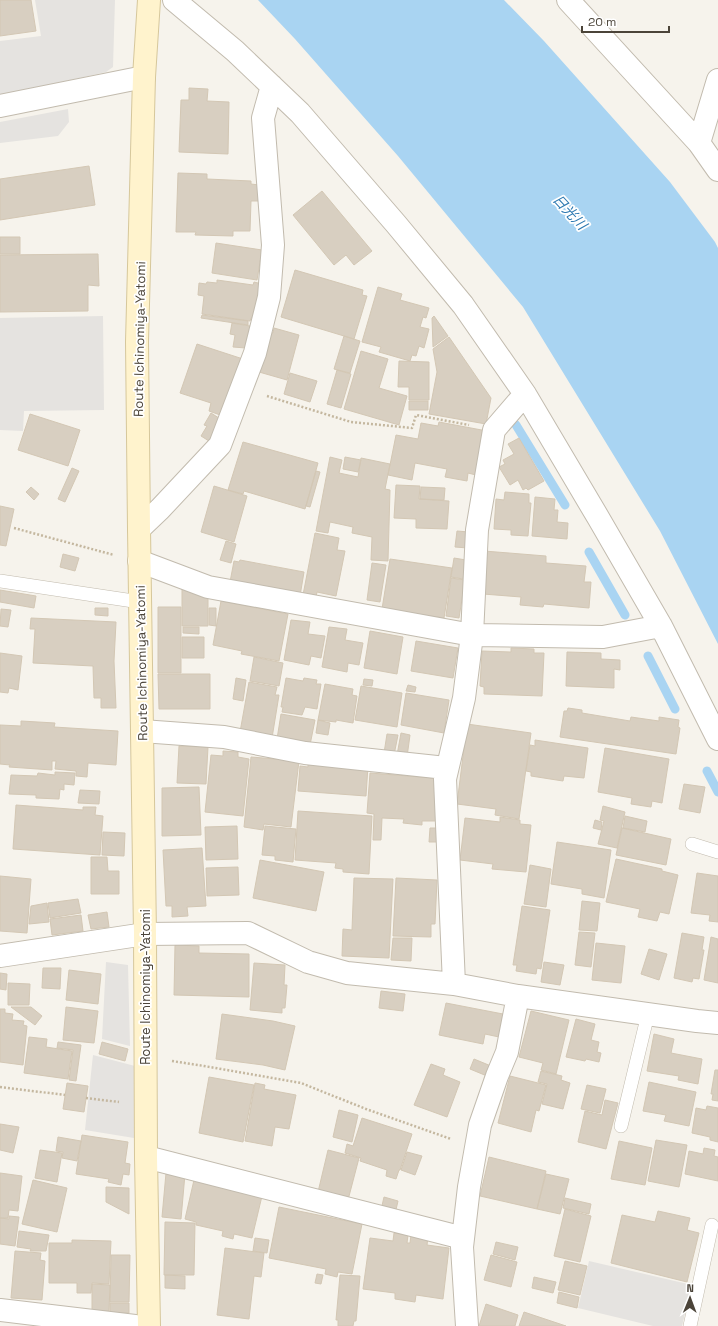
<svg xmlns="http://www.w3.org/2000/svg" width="718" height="1326" viewBox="0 0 718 1326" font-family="'Space Grotesk','Noto Sans JP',sans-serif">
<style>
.parking{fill:#e5e3e0}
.water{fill:#a9d4f2}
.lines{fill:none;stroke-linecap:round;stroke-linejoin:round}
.stream{stroke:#a9d4f2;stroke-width:9}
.building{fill:#d8cfc1;stroke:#d3c7b4}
.lane-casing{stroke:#c2bbae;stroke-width:14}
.street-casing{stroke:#c2bbae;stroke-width:24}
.secondary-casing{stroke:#d6c79b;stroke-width:24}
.path{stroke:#c4b79f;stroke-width:2.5;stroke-dasharray:2 2;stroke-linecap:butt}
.lane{stroke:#fff;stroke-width:13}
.street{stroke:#fff;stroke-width:22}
.secondary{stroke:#fff3cd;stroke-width:22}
.labels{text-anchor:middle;stroke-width:3.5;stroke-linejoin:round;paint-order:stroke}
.street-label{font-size:13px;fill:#4b4439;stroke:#fff}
.water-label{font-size:14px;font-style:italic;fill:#2e7ab2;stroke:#fff}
</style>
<rect width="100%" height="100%" fill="#f6f3ec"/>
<!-- parking -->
<path class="parking" d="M35,0H115L113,67L106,72L0,96V41L41,36Z
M68,109L69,122L58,136L0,143V122Z
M103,316L104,410L24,411L23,431L0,430V318Z
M106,962L128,965L130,1046L102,1039Z
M93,1055L135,1066L134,1138L85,1130Z
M589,1261L692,1285L682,1326H653L578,1308Z"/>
<!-- water -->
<path class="water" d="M258,0H504L544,41L670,182L715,242L718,248V644L660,531L523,307L398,156L295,39Z"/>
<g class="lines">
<!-- stream -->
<path class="stream" d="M516,425L565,505
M589,552L625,615
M648,656L675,709
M707,771L718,792"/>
</g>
<!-- building -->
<path class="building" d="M0,0H31L36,31L0,36Z
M189,88L208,89L207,101L229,102L228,154L179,152L181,100H189Z
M89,166L95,205L0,220V179Z
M178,173L207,174V179L251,181V184L259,185V201H251L250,231H233V236L195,235L196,232H176Z
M322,191L372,251L354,265L346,255L334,265L293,215Z
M0,237H20V254H0Z
M216,243L262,250L257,280L212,273Z
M98,254L99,286L88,285V311L0,312V255Z
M295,270L363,290L362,295L367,296L354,339L281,317Z
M217,280L253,285L254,282L262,284L256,318H251L250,321L202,314L204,296L198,295L199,283L206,284L207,282L217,283Z
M378,287L402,294L400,300L429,308L426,318L423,317L420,327L429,329L424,348L419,346L416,356L412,355L410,361L379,352L381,347L362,342Z
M202,315L248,321V325L201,318Z
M434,316L448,336L433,347L432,318Z
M232,323L250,326L246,348L233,347L235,335L230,334Z
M274,328L299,335L287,380L259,372L270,332L273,333Z
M344,336L360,341L350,373L334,369Z
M449,337L491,398L486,424L429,414L437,372L433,349Z
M197,344L243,359L223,416L209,411L211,403L180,393Z
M361,351L388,359L379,388L407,396L399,425L344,409Z
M399,361L429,362V400H409V387H398Z
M337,370L351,374L341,408L327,404Z
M290,373L317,381L310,402L284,394Z
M409,401H428V410H409Z
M211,413L222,420L209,441L201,436L207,426L204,425Z
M30,414L80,430L68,466L18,450Z
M439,422L487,431L476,475L468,473L467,481L445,477L447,469L415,463L412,480L388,475L396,435L418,439L421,423L438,426Z
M519,438L544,481L528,490L526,488L523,490L518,480L510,485L499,467L505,464L503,460L514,454L508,444Z
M243,442L318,463L305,509L244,491L243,494L228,490Z
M330,457L342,460L339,473L358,477L361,458L390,464L385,489L390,490L388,561L371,560L372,537L352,533L353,527L330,522L328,533L316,531Z
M345,457L361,460L358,472L343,469Z
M72,468L79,471L65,502L58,499Z
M316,471L320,472L310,507L306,506Z
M396,485L420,486L419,499L449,501L447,529L416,528V519L394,518Z
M214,486L247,496L234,542L201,532Z
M31,487L39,494L34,500L26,492Z
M421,487L445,488L444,500L420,499Z
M505,492L529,494V503H531L528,536L511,535V530L494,529L496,499L504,500Z
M535,497L555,499L554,510H558L557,522L568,523L567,539L532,536Z
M0,506L14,509L6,546L0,545Z
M457,531L469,532L468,548L455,547Z
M315,533L339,538L337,550L345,551L336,596L317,592L316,597L303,595Z
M226,541L236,544L231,563L220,560Z
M484,551L546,556V563L586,566L584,582H591L589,608L544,604L543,607L520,605L521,597L483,594Z
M63,554L79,558L75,571L60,567Z
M454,558L466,560L463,579L451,577Z
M390,559L452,568L444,618L382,609Z
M240,560L304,572L300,596L230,582L234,561L239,562Z
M372,563L386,565L380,602L367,600Z
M451,578L465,580L459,618L446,616Z
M182,586L208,593V626H182Z
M0,590L36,596L34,608L0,602Z
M221,601L288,614L279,661L241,654L242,651L213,645Z
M158,607H181V673H158Z
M95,608H108V616L95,615Z
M209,608H216V626L209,625Z
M1,609L11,610L8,627L0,626Z
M31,618L116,622L114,661L116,708H101V698H94L93,666L33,663L35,629H30Z
M291,620L310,622L308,634L325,636L321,658L311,656L309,665L284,660Z
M183,627H199V634L183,633Z
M329,627L347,629L345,640L363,643L359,665L348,663L347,672L322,667Z
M370,631L403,637L397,674L364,668Z
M182,637H204V658H182Z
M416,641L458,648L453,678L411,671Z
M511,648L534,649V653H544L542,696L484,694V687L480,686L482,651L511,652Z
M567,652L601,653V659L620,660V670L614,669V688L566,686Z
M0,653L22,656L18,690L9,688L8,693L0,692Z
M254,657L283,663L279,686L250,681Z
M158,674H210V709H159Z
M236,678L246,680L243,701L233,699Z
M286,678L303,681L304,678L317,680L316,684H321L317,709L305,707L302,715L282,712L283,707H281Z
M364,679L373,680L372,686L363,685Z
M249,682L277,687L275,695H279L272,738L240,732Z
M325,684L353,689L352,695L357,696L353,723L336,720V722L318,720Z
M408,685L416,687L415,692L406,691Z
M361,686L402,693L397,727L355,720Z
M406,693L449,700L444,733L401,725Z
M568,708L582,710V713L630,721L631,717L659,721V717L679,720L678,727L680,728L676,754L560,737L564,711H567Z
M281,714L315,720L310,745L277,739Z
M318,720L330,723L328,735L316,733Z
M21,721L55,723L54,727L118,731L116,765L88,763L87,777L76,776V771L55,769L56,761H52V770L9,767L10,765L0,764V725L21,726Z
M467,724L531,733L519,819L495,815L496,809L457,804Z
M401,733L410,735L407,757L397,755Z
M387,734L398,735L394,755L384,753Z
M535,740L588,748L584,778L564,776L563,781L531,776V772L526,771L530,745L535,746Z
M179,746L208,747L206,784L177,783Z
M605,748L669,759L662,803L652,801L651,807L631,804L632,798L598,792Z
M223,751L238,752V757L249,759L243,816L205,812L211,755L223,756Z
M251,757L299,761L291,827L264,824L263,830L244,827Z
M308,762L368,766L366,796L298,791L300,766L308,767Z
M55,772L75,773L74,785L64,784V790L60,789L59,799L36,798V795L9,794L11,775L37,776L38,773L55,775Z
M370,773L434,778V782H438L436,821H422V825L403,823L404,819L382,818L381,840H373L374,814L367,813Z
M684,784L705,787L700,813L679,809Z
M199,787L201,835L162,836V788Z
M80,790L100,791L99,804L78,803Z
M16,805L83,810V807H96L95,815L103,816L100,855L13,849Z
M603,806L625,812L617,848L598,844L604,821L600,820Z
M298,811L372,816L369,874L343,872V869L335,868L336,863L295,860Z
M625,816L647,821L645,832L623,828Z
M500,817L520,820V824L531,825L526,872L492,869L493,864L460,860L465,818L500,822Z
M595,820L602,822L601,830L593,828Z
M237,826L238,859L206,860L205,827Z
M265,826L296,829L293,862L275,860V856L262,855Z
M430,828H439L438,842H429Z
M622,828L671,839L666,865L616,855Z
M103,832L125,833L124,856L102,855Z
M557,842L611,850L604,898L582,894V889L551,884Z
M202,848L206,906L187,907L188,916L172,917V906H166L163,850Z
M91,857H107L108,871H119V894H91Z
M616,859L662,869V871L678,875L669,914L660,912L657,921L638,917L640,909L606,902Z
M260,860L324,872L316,911L253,898Z
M530,865L551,869L546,907L524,904Z
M238,867L239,895L207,896L206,868Z
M697,873L718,876V922L709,921L710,915L691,913Z
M0,876L31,879L27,933L0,931Z
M354,878L393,879L389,958L342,956L343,929L352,930Z
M396,878L437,880L435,924H431V937L393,936Z
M78,899L81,913L50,918L48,903Z
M582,901L600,903L597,931L579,930Z
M47,903L49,922L29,924L31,906Z
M522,906L550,910L541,969L537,968L536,974L516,971L517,965H513Z
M107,912L109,927L91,929L88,915Z
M81,915L83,931L52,935L50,919Z
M579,932L595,933L591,967L575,965Z
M682,933L704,937L702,950H704L699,979L693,978L692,982L674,978Z
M711,937L718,939V983L704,980Z
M393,938H412L411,961L391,960Z
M596,943L625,946L621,983L592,980Z
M175,945L199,946V953L249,954V997L174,995Z
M649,949L667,954L659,980L641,974Z
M544,962L564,965L560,985L541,982Z
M254,963L285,965L284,985H287L285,1008H282V1013L250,1010Z
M43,968H61L60,989L42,988Z
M69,970L101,974L98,1004L66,1000Z
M0,973L7,974L6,990L0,989Z
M8,983L30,984L29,1005H8Z
M381,991L405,994L403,1011L379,1008Z
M446,1003L503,1014L499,1037L485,1034L483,1044L439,1035Z
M11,1007H31L42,1016L35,1025Z
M66,1007L98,1011L94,1043L63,1040Z
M0,1009H5V1013L13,1014L12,1020L24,1021L23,1025L27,1026L23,1065L0,1062Z
M531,1011L569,1020L556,1074L541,1070L543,1063L519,1057Z
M222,1014L273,1021L295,1026L285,1070L263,1065L216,1059Z
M576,1019L595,1024L591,1040L599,1042L597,1052L601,1053L599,1062L586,1059L585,1061L566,1057Z
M654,1034L674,1039L671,1053L702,1059L698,1084L678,1080L679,1076L647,1071Z
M29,1037L47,1039L46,1047L72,1051L68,1079L24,1073Z
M58,1042L81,1045L76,1081L69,1080L73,1050L57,1048Z
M102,1042L128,1049L125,1061L99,1054Z
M474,1059L491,1066L487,1076L470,1069Z
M431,1064L445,1069L443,1075L460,1082L447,1117L414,1105Z
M715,1070H718V1101L712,1100L713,1094H711Z
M541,1071L562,1076L561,1080L570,1083L563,1109L542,1104L547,1084L538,1082Z
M510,1076L546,1085L539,1111L536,1110L531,1132L498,1123Z
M209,1077L254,1085L243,1142L199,1133Z
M649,1082L696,1092L689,1126L664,1121L666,1115L643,1111Z
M67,1083L88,1086L84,1112L63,1109Z
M255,1083L265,1085L264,1089L296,1095L289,1129L275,1127L272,1146L245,1141Z
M587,1085L606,1089L600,1113L581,1109Z
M605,1100L618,1103L606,1149L578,1142L585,1111L602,1115Z
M707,1106L718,1108V1142L710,1140V1137L692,1133L696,1108L706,1110Z
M339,1110L358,1115L352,1142L333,1137Z
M362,1118L412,1134L400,1170H399L396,1179L386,1176L387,1170L360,1161L361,1158L345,1153L347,1144L353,1146Z
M0,1124L19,1127L13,1153L0,1150Z
M82,1135L128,1142L125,1163L130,1164L129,1175L123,1174L121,1185L108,1182L109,1179L76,1174Z
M58,1137L81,1141L77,1161L62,1158L63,1152L56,1151Z
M656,1140L687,1145L679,1187L648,1181Z
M619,1141L652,1148L645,1185L611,1179Z
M704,1148L715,1150L714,1156L718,1157V1181L685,1174L689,1151L703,1154Z
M40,1150L62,1153L57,1182L35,1178Z
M328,1150L359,1158L348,1200L318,1192Z
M407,1152L422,1156L415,1175L401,1170Z
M489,1157L546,1171L537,1209L480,1196Z
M0,1173L22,1176L18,1211L9,1210L8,1218H0Z
M166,1173L185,1174L181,1219L162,1217Z
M546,1174L569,1179L560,1214L537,1209Z
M33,1180L67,1188L57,1232L22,1224Z
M194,1180L262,1196L252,1238L234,1234L233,1239L222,1236L223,1231L196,1225V1222L185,1219Z
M106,1187L129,1188V1214L106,1202Z
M384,1197L398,1201L395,1214L381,1210Z
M565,1198L591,1204L589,1214L563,1208Z
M279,1207L362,1224L352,1274L338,1272L337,1277L325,1274L326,1269L269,1258Z
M565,1209L591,1216L580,1262L554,1256Z
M658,1211L690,1218L687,1230L699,1233L687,1282L611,1263L622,1215L655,1222Z
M9,1216L19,1217L15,1246L0,1244V1218L9,1219Z
M165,1222L195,1223L194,1275H164Z
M19,1231L49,1235L46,1251H30L31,1249L17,1247Z
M394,1233L408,1235L407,1243H410L411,1235L428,1237L427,1245L449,1248L443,1299L416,1295L415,1302L395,1299V1293L363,1289L370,1238L393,1241Z
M255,1238L269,1240L267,1253L253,1251Z
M72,1240L111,1241L109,1284L92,1283L91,1293H77V1283H49V1243H72Z
M496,1242L518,1247L515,1260L493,1254Z
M225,1248L264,1253L261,1277L254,1276L249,1319L217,1315Z
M15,1251L41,1253L40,1260L45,1261L42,1300L11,1298Z
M111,1255H130L129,1302H110Z
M491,1255L517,1262L511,1287L484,1280Z
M565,1261L587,1266L580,1295L558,1290Z
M317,1274L323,1275L321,1284L315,1283Z
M165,1275L185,1276V1289L165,1288Z
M340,1275L360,1276L356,1321H354L353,1326H338V1320H336Z
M534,1277L556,1282L553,1293L532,1288Z
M92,1284L110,1285L109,1311H92Z
M559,1292L579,1297L577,1308L557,1303Z
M110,1303H129V1313H110Z
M486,1304L518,1315L515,1326H479Z
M524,1312L566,1326H519Z"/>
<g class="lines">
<defs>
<path id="lane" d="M0,581L140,602
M692,844L718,852
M621,1126L648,1014
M690,1326L712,1225"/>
<path id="street" d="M174,0L235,51L300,113L396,224L463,305L525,394L599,519L661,626L718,739
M568,0L699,143L718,170
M0,106L144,77
M699,143L718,80
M139,529L160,509L220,445L255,353L269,297L273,245L263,118L272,86
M139,561L208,587L472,635L603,637L661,626
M142,731L224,737L305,753L446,768
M0,956L145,934L248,933L308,962L347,973L454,984L518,996L697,1021L718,1023
M454,984L445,779L464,698L472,635L477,530L494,430L525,394
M146,1157L463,1238
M0,1310L135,1326
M467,1326L462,1247L469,1187L480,1125L497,1076L507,1052L518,996"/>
<path id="secondary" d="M149,0L144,77L137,342L139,529L145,934L146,1157L149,1326"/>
</defs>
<!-- lane casing -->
<use href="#lane" class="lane-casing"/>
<!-- street casing -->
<use href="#street" class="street-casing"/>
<!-- secondary casing -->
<use href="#secondary" class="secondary-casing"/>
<!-- path -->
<path class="path" d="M267,396L351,422L412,428L416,415L469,425
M14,528L114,555
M172,1061L204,1066L301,1083L366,1109L451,1139
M0,1087L65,1095
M86,1098L119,1102"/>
<!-- lane -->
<use href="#lane" class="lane"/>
<!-- street -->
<use href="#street" class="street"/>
<!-- secondary -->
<use href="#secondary" class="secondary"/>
</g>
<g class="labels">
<!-- street labels -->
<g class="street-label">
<text transform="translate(139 339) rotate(-89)" y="5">Route Ichinomiya-Yatomi</text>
<text transform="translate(141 663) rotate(-91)" y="5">Route Ichinomiya-Yatomi</text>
<text transform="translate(145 987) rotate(-90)" y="5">Route Ichinomiya-Yatomi</text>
</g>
<!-- water labels -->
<g class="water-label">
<text transform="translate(570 212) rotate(47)" y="5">日光川</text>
</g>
</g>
<!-- north arrow -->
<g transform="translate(690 1298) rotate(1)" stroke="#ffffff" stroke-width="3" paint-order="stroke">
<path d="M0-3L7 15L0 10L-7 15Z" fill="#4b4439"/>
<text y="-6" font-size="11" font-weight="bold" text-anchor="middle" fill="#4b4439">N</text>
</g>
<!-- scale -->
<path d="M582 26v6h87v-6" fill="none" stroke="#4b4439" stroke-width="2"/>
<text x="588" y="26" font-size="12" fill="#4b4439" stroke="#ffffff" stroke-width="3" paint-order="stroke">20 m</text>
</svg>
